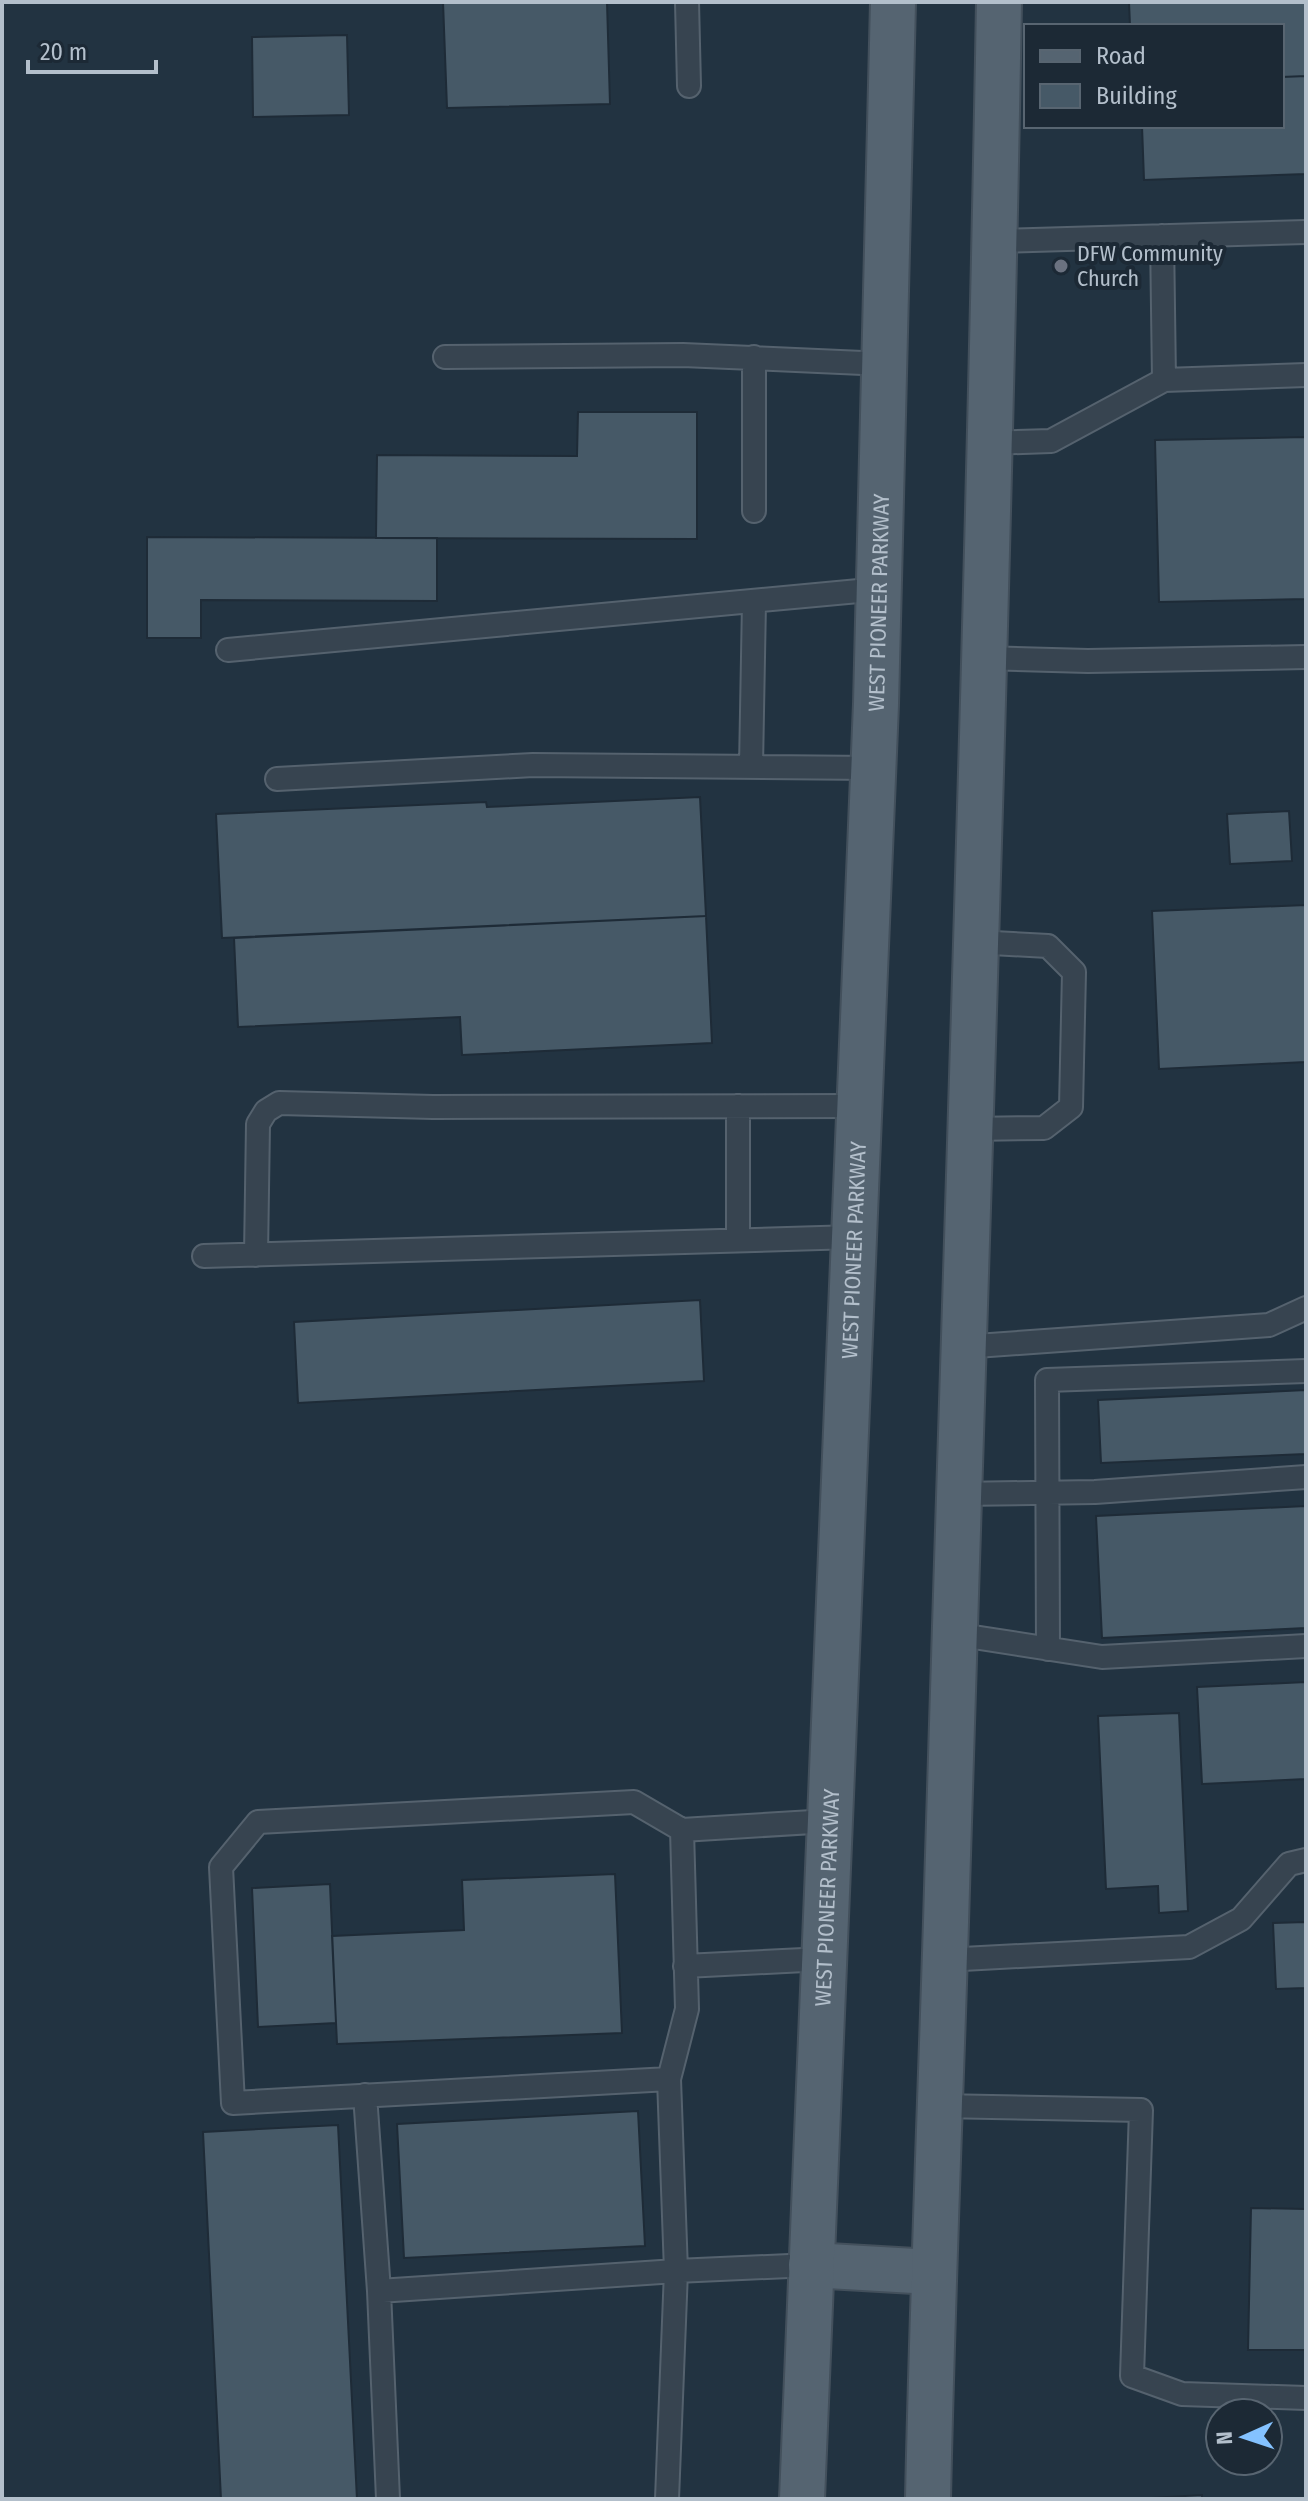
<svg xmlns="http://www.w3.org/2000/svg" width="1308" height="2501" viewBox="0 0 1308 2501" font-family="'Fira Sans Condensed',sans-serif">
<style>
.building{fill:#465967;stroke:#1e2b37;stroke-width:2}
.lines{fill:none;stroke-linecap:round;stroke-linejoin:round}
.lane-casing{stroke:#55626e;stroke-width:26}
.primary-casing{stroke:#43505c;stroke-width:48}
.lane{stroke:#374450;stroke-width:22}
.primary{stroke:#556471;stroke-width:44}
.worship-dot{fill:#6b7280;stroke:#1c2935;stroke-width:3}
.labels{text-anchor:middle;stroke-width:8;stroke-linejoin:round;paint-order:stroke}
.poi-label{font-size:22px;fill:#b3bfcb;stroke:#1c2935;text-anchor:start}
.street-label{font-size:22px;fill:#b3bfcb;stroke:#1c2935}
</style>
<rect width="100%" height="100%" fill="#223341"/>
<!-- building -->
<path class="building" d="M443,2H607L610,104L447,108Z
M1129,2H1306V76L1282,77V26H1130Z
M347,35L349,115L253,117L252,37Z
M1306,76V174L1144,180L1142,126H1282V77Z
M578,412H697V539L376,538L377,455L577,456Z
M1306,437V599L1159,602L1155,440Z
M147,537L437,538V601L201,600V638H147Z
M700,797L706,916L222,938L216,814L486,802L487,807Z
M1289,811L1292,861L1230,864L1227,814Z
M1306,905V1062L1159,1069L1152,911Z
M706,916L712,1043L462,1055L460,1017L238,1027L234,938Z
M700,1300L704,1381L298,1403L294,1322Z
M1306,1390V1454L1101,1463L1098,1400Z
M1306,1506V1628L1102,1638L1096,1516Z
M1306,1682V1779L1202,1784L1197,1687Z
M1179,1713L1188,1911L1159,1913L1158,1886L1106,1889L1098,1716Z
M615,1874L622,2033L337,2044L332,1936L464,1930L462,1880Z
M330,1884L336,2023L258,2027L252,1888Z
M1306,1922V1988L1276,1989L1273,1923Z
M638,2111L645,2246L404,2258L397,2124Z
M338,2125L357,2499H221L203,2132Z
M1251,2208L1306,2209V2350H1248Z
M1202,2495V2499H1134Z"/>
<g class="lines">
<defs>
<path id="lane" d="M687,2L689,86
M1162,236L1164,380L1306,375
M995,241L1306,232
M445,357L683,355L885,364
M754,357V511
M989,443L1051,441L1164,380
M228,650L880,589
M983,658L1088,661L1306,657
M751,767L754,602
M277,779L533,765L873,768
M969,1129L1044,1128L1071,1107L1074,972L1048,946L974,942
M738,1240V1106
M256,1255L258,1124L266,1111L279,1103L433,1107L859,1106
M204,1256L854,1237
M962,1347L1269,1325L1306,1308
M958,1494L1095,1492L1306,1477
M954,1634L1102,1657L1306,1646
M1048,1649L1047,1380L1306,1371
M682,1830L829,1821
M944,1960L1189,1947L1241,1919L1289,1864L1306,1860
M685,1966L824,1959
M365,2095L379,2291
M939,2106L1141,2110L1132,2376L1182,2394L1306,2398
M388,2499L379,2291L676,2271L811,2265
M667,2499L676,2271L669,2079L233,2103L221,1867L258,1822L634,1802L682,1830L687,2009L669,2079"/>
<g id="primary">
<path d="M811,2265L932,2272"/>
<path id="s1" d="M802,2499L876,704L893,2"/>
<path d="M928,2499C932,2307 940,2114 946,1922C965,1282 988,642 999,2"/>
</g>
</defs>
<!-- lane casing -->
<use href="#lane" class="lane-casing"/>
<!-- primary casing -->
<use href="#primary" class="primary-casing"/>
<!-- lane -->
<use href="#lane" class="lane"/>
<!-- primary -->
<use href="#primary" class="primary"/>
</g>
<!-- markers -->
<circle class="worship-dot" cx="1061" cy="266" r="8"/>
<g class="labels">
<!-- poi labels -->
<g class="poi-label">
<text x="1077" y="261">DFW Community<tspan x="1077" dy="25">Church</tspan></text>
</g>
<!-- street labels -->
<g class="street-label">
<text dy="8" stroke="none"><textPath href="#s1" startOffset="1898">WEST PIONEER PARKWAY</textPath></text>
<text dy="8" stroke="none"><textPath href="#s1" startOffset="1250">WEST PIONEER PARKWAY</textPath></text>
<text dy="8" stroke="none"><textPath href="#s1" startOffset="602">WEST PIONEER PARKWAY</textPath></text>
</g>
</g>
<!-- border -->
<rect width="1308" height="2501" fill="none" stroke="#b3bfcb" stroke-width="8"/>
<!-- legend -->
<rect x="1024" y="24" width="260" height="104" fill="#1c2935" stroke="#586571" stroke-width="2"/>
<rect x="1040" y="50" width="40" height="12" fill="#556471" stroke="#586571" stroke-width="2"/>
<text x="1096" y="64" font-size="24" fill="#b3bfcb">Road</text>
<rect x="1040" y="84" width="40" height="24" fill="#465967" stroke="#586571" stroke-width="2"/>
<text x="1096" y="104" font-size="24" fill="#b3bfcb">Building</text>
<!-- north arrow -->
<g transform="translate(1244 2437) rotate(267)"><circle r="38" fill="#1c2935" stroke="#586571" stroke-width="2"/>
<path d="M0-6L14 30L0 20L-14 30Z" fill="#84c2ff"/>
<text y="-12" font-size="22" font-weight="bold" text-anchor="middle" fill="#b3bfcb">N</text>
</g>
<!-- scale -->
<path d="M28 60v12h128v-12" fill="none" stroke="#b3bfcb" stroke-width="4"/>
<text x="40" y="60" font-size="24" fill="#b3bfcb" stroke="#1c2935" stroke-width="6" paint-order="stroke">20 m</text>
</svg>
